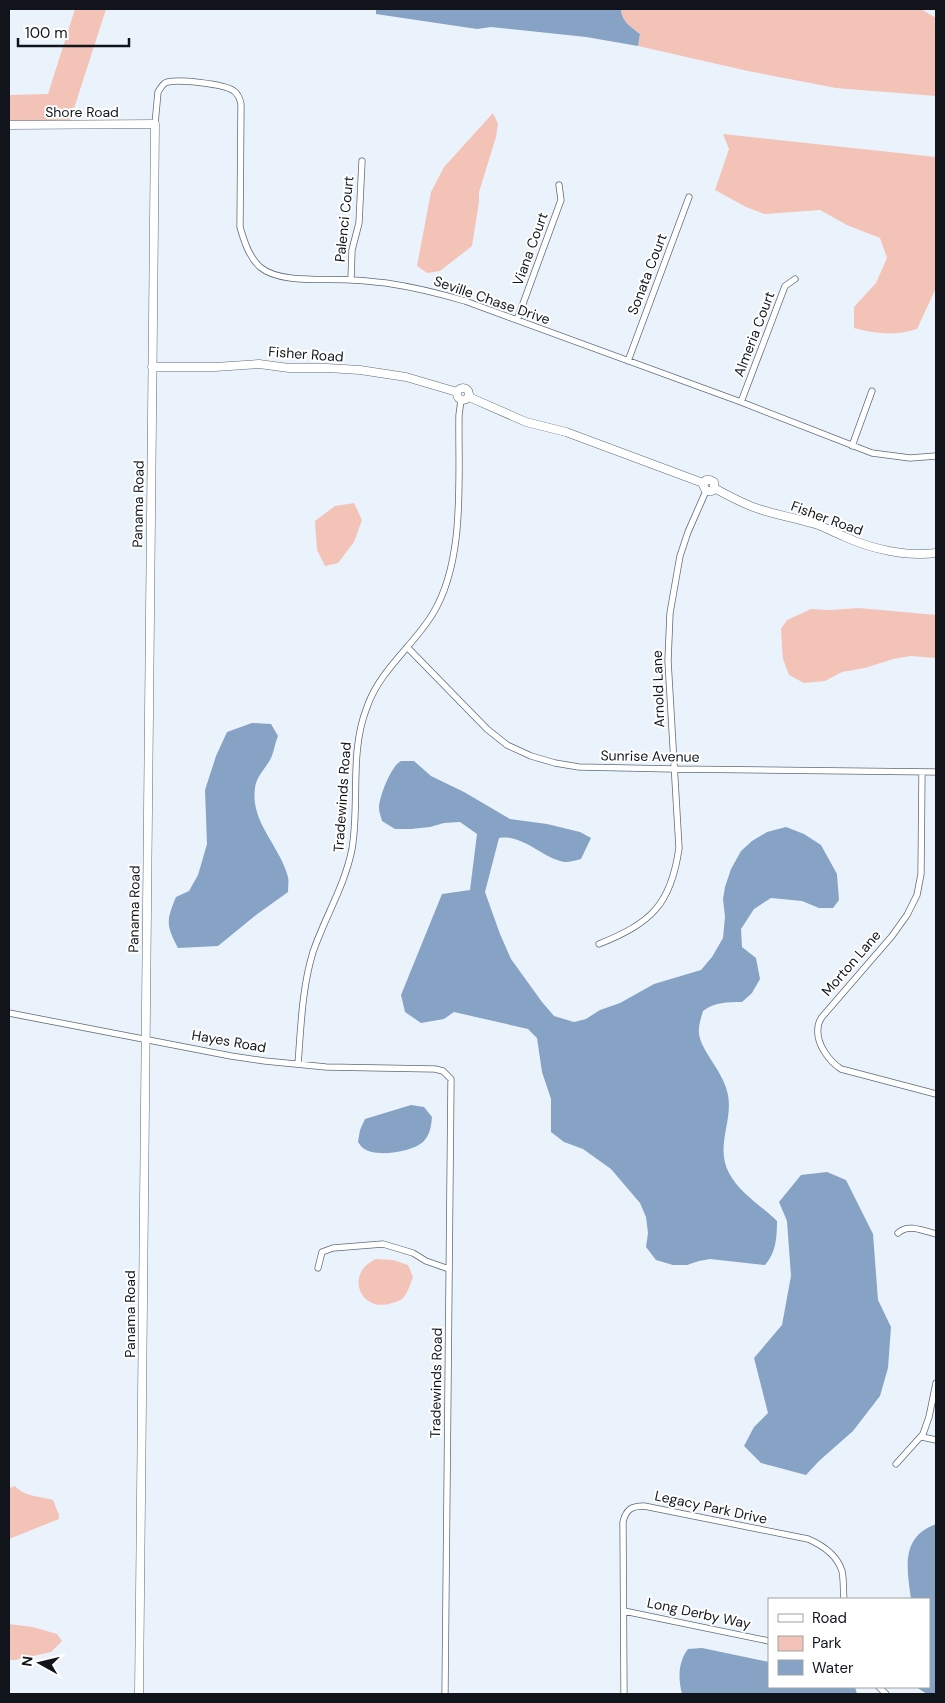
<svg xmlns="http://www.w3.org/2000/svg" width="945" height="1703" viewBox="0 0 945 1703" font-family="'DM Sans',sans-serif">
<style>
.green{fill:#f3c3b7}
.water{fill:#86a3c5}
.lines{fill:none;stroke-linecap:round;stroke-linejoin:round}
.street-casing{stroke:#5f6b78;stroke-width:7}
.secondary-casing{stroke:#5f6b78;stroke-width:9}
.street{stroke:#fff;stroke-width:5.5}
.secondary{stroke:#fff;stroke-width:8}
.labels{text-anchor:middle;stroke-width:4;stroke-linejoin:round;paint-order:stroke}
.street-label{font-size:14px;fill:#11151b;stroke:#fff}
</style>
<rect width="100%" height="100%" fill="#eaf3fc"/>
<!-- green -->
<path class="green" d="M75,9H106L70,121H9V95L48,94Z
M621,9H921L936,18V96L836,88L748,71L638,46L640,34C631,27 621,21 621,9Z
M493,113L498,124L496,137L479,192V202L472,246L440,271L427,273L417,266L431,192L444,167Z
M723,134L936,157V288L917,329C895,336 876,334 854,328V307L876,283L887,258L880,238L847,225L820,210L765,214L746,207L715,190L729,149Z
M354,503L362,520L354,542L338,563L325,566L317,550L315,521L335,506Z
M859,608L936,615V658L911,656L893,659L865,668L842,672L825,681L804,683L789,675L783,659L782,648L781,629L787,620L811,609L830,610Z
M376,1259L393,1260L408,1265L413,1277C410,1284 408,1293 403,1298C400,1301 396,1302 392,1303C360,1314 344,1273 376,1259Z
M15,1486C24,1497 41,1496 53,1500L59,1515V1519L9,1539V1488Z
M9,1624L33,1627L57,1634L62,1641L51,1652L15,1660H9Z"/>
<!-- water -->
<path class="water" d="M376,9H621C621,21 631,27 640,34L638,46L586,37L491,27L477,29L376,14Z
M252,723L271,724L278,736C275,743 274,752 271,758C266,768 256,777 255,788C250,822 280,846 288,877C289,881 288,887 288,892L256,915L218,946L178,948C166,925 166,921 176,897L189,891L198,875L207,844L205,790L216,756L227,732Z
M401,761H414L431,776L464,792L510,819L547,824L580,832L591,838L581,859C576,860 570,862 565,862C541,858 524,834 499,838L485,892L500,934L511,959L542,1002L554,1016L574,1022L586,1019L600,1010L620,1003L654,984L701,970L712,957L723,938L725,917L723,899L725,887L731,869L741,851L752,841L767,832L786,827L804,834L821,845L837,874L839,900L833,908H819L802,901L771,898L754,909L741,929L742,947L756,958L760,979L752,993L742,1002C727,1002 715,1002 703,1011C701,1018 698,1027 699,1034C702,1053 724,1072 728,1095C733,1122 715,1146 729,1173C740,1194 761,1205 777,1221C777,1237 776,1253 765,1265L710,1259L699,1261L687,1265H673L656,1260L646,1247L648,1233L646,1217L640,1203L611,1169L583,1149L564,1142L551,1132V1099L542,1072L537,1038L528,1029L454,1012L444,1019L421,1023L405,1012L401,995L442,894L470,890L477,834L460,822L444,823L430,827L411,829H395L382,821C381,817 379,812 379,808C379,797 391,766 401,761Z
M411,1105L424,1107L432,1117C431,1127 430,1135 423,1142C412,1152 375,1158 363,1148C361,1147 360,1144 358,1142L360,1130L365,1119Z
M827,1172L846,1180L873,1234L878,1300L891,1327L888,1368L880,1396L853,1431L819,1461L806,1475L761,1463L744,1446L754,1427L768,1413L754,1358L782,1325L791,1276L787,1221L779,1202L801,1175Z
M936,1524V1694H927L916,1687H929V1599H911C907,1569 900,1537 936,1524Z
M702,1648L769,1662V1687H855L857,1694H682C678,1679 678,1662 688,1649Z"/>
<g class="lines">
<defs>
<path id="street" d="M155,124L158,92C160,89 162,85 165,83C174,78 225,84 234,91C238,94 240,99 241,104L240,227C244,241 249,257 260,267C280,284 326,278 351,280C362,280 374,282 386,283C413,287 438,293 465,301L741,402L872,453L910,458L936,456
M351,280L352,250L359,223L362,161
M517,320L561,200L559,185
M628,361L689,197
M741,402L785,286L795,279
M852,446L872,391
M407,647L487,729L507,745L531,756L555,763L579,767L674,769L936,772
M922,772L921,874L917,895L907,915L892,936L822,1017C820,1020 818,1024 818,1028C816,1044 829,1061 841,1069L936,1094
M599,944C651,923 671,905 679,848L668,661L670,613L680,556L688,532L706,491
M9,1013L231,1056L265,1061L326,1067L435,1069L443,1071L451,1079L445,1694
M298,1064C301,1026 302,988 313,952C325,917 345,885 352,849C360,802 349,753 367,707C380,670 412,647 432,615C466,561 458,477 459,415L461,400
M898,1233C908,1223 924,1231 936,1234
M318,1268L322,1252L333,1248L383,1244L413,1253L426,1261L449,1269
M922,1437L936,1440
M896,1464L923,1434L929,1417L936,1383
M624,1611L769,1641
M879,1687L886,1694
M624,1694L623,1522C626,1509 632,1506 644,1506L808,1539C822,1545 837,1555 842,1571C844,1580 843,1591 844,1599"/>
<path id="secondary" d="M9,125L155,124L139,1694
M152,367H215L259,364L289,368H327L360,370L406,377L457,392
M457 394a6 6 0 1 1 12 0a6 6 0 1 1-12 0Z
M469,397L526,422L566,432L703,483
M714,488L712,491H706L703,485L706,480H710L714,482V488C729,496 743,504 759,509C777,515 796,518 815,524C825,527 833,532 843,536C871,549 906,557 936,553"/>
</defs>
<!-- street casing -->
<use href="#street" class="street-casing"/>
<!-- secondary casing -->
<use href="#secondary" class="secondary-casing"/>
<!-- street -->
<use href="#street" class="street"/>
<!-- secondary -->
<use href="#secondary" class="secondary"/>
</g>
<g class="labels">
<!-- street labels -->
<g class="street-label">
<text x="82" y="117">Shore Road</text>
<text transform="translate(344 219) rotate(-84)" y="5">Palenci Court</text>
<text transform="translate(530 249) rotate(-70)" y="5">Viana Court</text>
<text transform="translate(647 274) rotate(-69)" y="5">Sonata Court</text>
<text transform="translate(492 300) rotate(19)" y="5">Seville Chase Drive</text>
<text transform="translate(754 334) rotate(-69)" y="5">Almeria Court</text>
<text transform="translate(306 354) rotate(4)" y="5">Fisher Road</text>
<text transform="translate(138 504) rotate(-89)" y="5">Panama Road</text>
<text transform="translate(827 518) rotate(20)" y="5">Fisher Road</text>
<text transform="translate(658 689) rotate(-92)" y="5">Arnold Lane</text>
<text transform="translate(650 756) rotate(1)" y="5">Sunrise Avenue</text>
<text transform="translate(342 797) rotate(-86)" y="5">Tradewinds Road</text>
<text transform="translate(134 909) rotate(-89)" y="5">Panama Road</text>
<text transform="translate(851 963) rotate(-49)" y="5">Morton Lane</text>
<text transform="translate(229 1041) rotate(10)" y="5">Hayes Road</text>
<text transform="translate(130 1314) rotate(-90)" y="5">Panama Road</text>
<text transform="translate(436 1383) rotate(-89)" y="5">Tradewinds Road</text>
<text transform="translate(711 1507) rotate(12)" y="5">Legacy Park Drive</text>
<text transform="translate(699 1613) rotate(12)" y="5">Long Derby Way</text>
</g>
</g>
<!-- border -->
<rect width="945" height="1703" fill="none" stroke="#11151b" stroke-width="20"/>
<!-- legend -->
<rect x="768" y="1598" width="162" height="90" fill="#ffffff" stroke="#a0a1a4"/>
<rect x="778" y="1614" width="25" height="8" fill="#ffffff" stroke="#a0a1a4"/>
<text x="812" y="1623" font-size="15" fill="#11151b">Road</text>
<rect x="778" y="1636" width="25" height="15" fill="#f3c3b7" stroke="#a0a1a4"/>
<text x="812" y="1648" font-size="15" fill="#11151b">Park</text>
<rect x="778" y="1660" width="25" height="15" fill="#86a3c5" stroke="#a0a1a4"/>
<text x="812" y="1673" font-size="15" fill="#11151b">Water</text>
<!-- north arrow -->
<g transform="translate(40 1663) rotate(278)" stroke="#ffffff" stroke-width="4" paint-order="stroke">
<path d="M0-4L9 19L0 12L-9 19Z" fill="#11151b"/>
<text y="-8" font-size="14" font-weight="bold" text-anchor="middle" fill="#11151b">N</text>
</g>
<!-- scale -->
<path d="M18 38v8h111v-8" fill="none" stroke="#11151b" stroke-width="2.5"/>
<text x="25" y="38" font-size="15" fill="#11151b" stroke="#ffffff" stroke-width="4" paint-order="stroke">100 m</text>
</svg>
